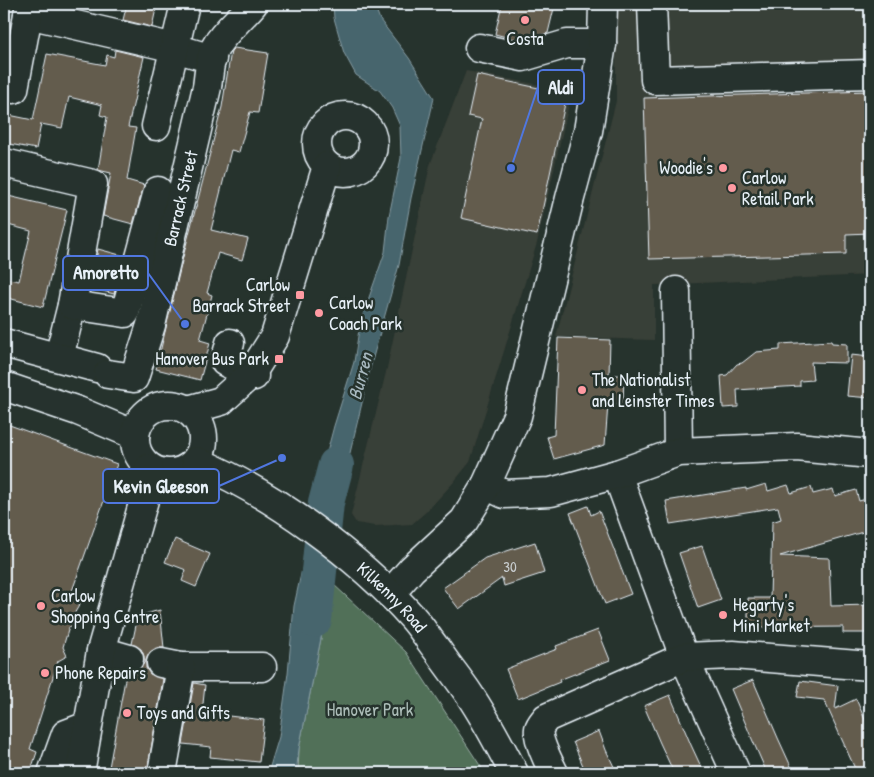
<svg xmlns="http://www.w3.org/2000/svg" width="874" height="777" viewBox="0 0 874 777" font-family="'Patrick Hand',sans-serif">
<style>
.built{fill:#393f37}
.green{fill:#517058;stroke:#9cb0a8}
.water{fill:#47656d;stroke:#879da5}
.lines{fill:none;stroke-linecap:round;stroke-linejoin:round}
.river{stroke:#47656d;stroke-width:36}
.building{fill:#645b4e;stroke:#e8f1f8}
.minor-casing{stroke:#e8f1f8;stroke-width:31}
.major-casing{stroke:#e8f1f8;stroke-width:31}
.minor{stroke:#26332d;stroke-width:28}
.major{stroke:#26332d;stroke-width:28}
.poi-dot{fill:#ff9aa2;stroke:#26332d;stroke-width:2}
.labels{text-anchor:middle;stroke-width:5;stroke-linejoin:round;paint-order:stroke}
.number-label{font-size:15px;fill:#c7ccce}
.poi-label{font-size:18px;fill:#e8f1f8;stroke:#26332d;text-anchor:start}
.street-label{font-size:18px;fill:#e8f1f8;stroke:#26332d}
.park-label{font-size:18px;fill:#acbdb8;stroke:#26332d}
.water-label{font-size:19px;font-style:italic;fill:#a8b9c0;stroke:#26332d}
.leader{fill:none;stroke:#5077e0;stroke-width:2}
.callout-dot{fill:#5077e0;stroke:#26332d;stroke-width:2}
.callout{fill:#26332d;stroke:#5077e0;stroke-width:2}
.callout-label{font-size:19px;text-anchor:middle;font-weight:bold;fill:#e8f1f8}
</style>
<rect width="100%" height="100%" fill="#26332d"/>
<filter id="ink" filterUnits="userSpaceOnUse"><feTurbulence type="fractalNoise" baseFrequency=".02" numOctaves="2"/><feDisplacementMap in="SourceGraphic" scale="10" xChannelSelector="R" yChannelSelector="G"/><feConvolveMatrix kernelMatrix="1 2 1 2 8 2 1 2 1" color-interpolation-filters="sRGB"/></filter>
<g filter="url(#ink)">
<!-- built -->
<path class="built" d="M616,4H870V275L654,285V340L556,337L616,101Z
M466,71L572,91L537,243L470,462L453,483L427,511L412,524L375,526L356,523L351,515L387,368L430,165Z"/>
<!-- green -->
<path class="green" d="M332,583L406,652L485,773H298L299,749Z"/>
<!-- water -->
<path class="water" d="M333,4H374L380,20L409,58L434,98L411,198L399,265L372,361L344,478L338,493V513L336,522L313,505L334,426L354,362L360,323L385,252L389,216L401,158L400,126L392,108L380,91L356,75L344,53L334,18Z
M304,560L328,576L332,583L299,749L296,773H268L279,737L288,673L294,606Z"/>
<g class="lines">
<!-- river -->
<path class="river" d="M314,620L326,503L336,465"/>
</g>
<!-- building -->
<path class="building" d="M127,4H157L152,27L123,20Z
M502,4H555L548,33L522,41L495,34Z
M234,48L268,53L258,113L250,112L239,152L231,150L211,230L248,239L242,260L218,253L207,293L212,295L200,340L210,343L200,380L156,369L183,257L222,107L231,51Z
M115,50L144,57L128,127L136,128L127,180L144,185L133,224L103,216L111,173L98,170L107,117L100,115L102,105L69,97L62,128L41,124L36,149L4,143V114L33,120L47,54L105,65L107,55L114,57Z
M477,75L567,94L537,235L461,218L482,119L468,116Z
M870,91V233L846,234V254L649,259L644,98Z
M4,195L67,210L43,307L4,297V278L19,281L31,231L4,224Z
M98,249L124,256L114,294L91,288Z
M558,338L610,340L609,375H624L623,404H608L605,445L554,459L547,437L554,435Z
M831,341L832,343L847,344V363L811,362L813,380L800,381V386L737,390L738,407L723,408L721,376L727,375L737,364L742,363L756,352L780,350V344Z
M851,355L870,357V398L847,396Z
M4,423L117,464L72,591L84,597L74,614L77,623L69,627L63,647L67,656L58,661L30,749L37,752L30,773H4Z
M766,484L768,491L788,485L791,493L811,487L813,494L833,489L835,496L856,490L859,501L870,498V530L780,556L829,558L831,606L870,605V633H843V627L748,628V598H770L772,522L781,519L778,507L670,524L666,501L746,488V490Z
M588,506L591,515L599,511L631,594L605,604L570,513Z
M175,539L210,554L196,587L182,581L186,570L165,562Z
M535,542L544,573L504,586L502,578L459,609L443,588L485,558Z
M702,546L721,600L698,608L679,553Z
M160,610L164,648H156L150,652L146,660V668L150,674L163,679L147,773H108L126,674H133L139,671L144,663V656L141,649L132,644L138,616Z
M598,630L610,660L559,680L560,682L518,699L506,669L557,649L556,646Z
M753,680L778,738L794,773H767L752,739L731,689Z
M800,681L838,686L835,709L856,699L870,731V773H857L824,700L797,697Z
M194,683L205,685L202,713L264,720L259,762L210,757L211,747L183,744Z
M670,695L691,745L704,773H674L660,743L644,706Z
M599,731L606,750L617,773H586L573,742Z"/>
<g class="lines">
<defs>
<g id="minor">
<path d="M652,4L655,80L870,74"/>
<path d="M28,14L175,48L212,59"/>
<path d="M479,48L523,57L567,44H602"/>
<path d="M14,89L30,4"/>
<circle cx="345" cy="144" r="28"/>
<path d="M156,126L185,4"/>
<path d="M4,163L93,184L72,305L59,357"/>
<path d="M676,291L678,452"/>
<path d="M72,305L125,313L158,191"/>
<path d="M4,343L97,368"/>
<path d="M230,343L225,362L254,376"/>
<path id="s1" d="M108,374L134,378L151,325L207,87C209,75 209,59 215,48C224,31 241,19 253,4"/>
<path d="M188,410L221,401L251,374L275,336L327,166"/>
<path d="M617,474L684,657L736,773"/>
<path d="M486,485L504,494L551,492L617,474L678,452L797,447L870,454"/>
<path d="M390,594L412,569L464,521L486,485L517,416L570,198L588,131L602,44L603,4"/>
<path d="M101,651L129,659"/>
<path d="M161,663L181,667H262"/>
<path d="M52,773L66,734L87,726"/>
<path d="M162,773L181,667"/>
<path d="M554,773C549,763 537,740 539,729C540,725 544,721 546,718L684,657L733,655L870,666"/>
</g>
<g id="major">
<path d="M4,386L78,411L135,435"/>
<circle cx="169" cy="439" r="34"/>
<path id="s2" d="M196,461C272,493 358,556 413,618C422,628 429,640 438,651C448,666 459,679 469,694C486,719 500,746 514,773"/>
<path d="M80,773L101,651L146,493L149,468"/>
</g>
</defs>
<!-- minor casing -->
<use href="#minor" class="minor-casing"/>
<!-- major casing -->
<use href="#major" class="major-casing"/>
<!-- minor -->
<use href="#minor" class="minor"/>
<!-- major -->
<use href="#major" class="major"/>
</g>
</g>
<!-- markers -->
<g class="poi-dot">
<circle cx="525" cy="20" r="5"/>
<circle cx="723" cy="168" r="5"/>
<circle cx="732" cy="188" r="5"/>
<rect x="295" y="290" width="10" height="10" rx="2.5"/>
<circle cx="319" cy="313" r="5"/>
<rect x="274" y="354" width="10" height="10" rx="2.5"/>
<circle cx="582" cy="390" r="5"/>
<circle cx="41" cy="606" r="5"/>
<circle cx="723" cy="615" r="5"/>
<circle cx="45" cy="673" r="5"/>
<circle cx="127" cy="713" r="5"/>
</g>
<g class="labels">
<!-- number labels -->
<g class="number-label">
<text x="510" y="572">30</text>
</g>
<!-- poi labels -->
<g class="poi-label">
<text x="525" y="45" text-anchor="middle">Costa</text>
<text x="713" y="174" text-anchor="end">Woodie's</text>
<text x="742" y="184">Carlow<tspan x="742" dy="21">Retail Park</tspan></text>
<text x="290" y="291" text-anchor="end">Carlow<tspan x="290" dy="21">Barrack Street</tspan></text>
<text x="329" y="309">Carlow<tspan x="329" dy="21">Coach Park</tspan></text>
<text x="269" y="365" text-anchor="end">Hanover Bus Park</text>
<text x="592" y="386">The Nationalist<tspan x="592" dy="21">and Leinster Times</tspan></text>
<text x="51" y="602">Carlow<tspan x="51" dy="21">Shopping Centre</tspan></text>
<text x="733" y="611">Hegarty's<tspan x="733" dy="21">Mini Market</tspan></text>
<text x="55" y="679">Phone Repairs</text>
<text x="137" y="719">Toys and Gifts</text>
</g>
<!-- street labels -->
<g class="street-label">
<text dy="6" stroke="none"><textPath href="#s1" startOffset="212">Barrack Street</textPath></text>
<text dy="6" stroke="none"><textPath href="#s2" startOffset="240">Kilkenny Road</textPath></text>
</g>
<!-- park labels -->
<g class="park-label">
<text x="370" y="716">Hanover Park</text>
</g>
<!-- water labels -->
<g class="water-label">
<text transform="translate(360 376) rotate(-75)" y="7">Burren</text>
</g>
</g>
<!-- callouts -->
<path class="leader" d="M511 168L538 87M185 324L148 273M282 458L219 486"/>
<g class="callout-dot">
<circle cx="511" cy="168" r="5"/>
<circle cx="185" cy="324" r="5"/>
<circle cx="282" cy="458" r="5"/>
</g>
<g class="callout">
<rect x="538" y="70" width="46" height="34" rx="5"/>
<rect x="63" y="256" width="85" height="34" rx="5"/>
<rect x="103" y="469" width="116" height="34" rx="5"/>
</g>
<g class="callout-label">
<text x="561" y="94">Aldi</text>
<text x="106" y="279">Amoretto</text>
<text x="161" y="493">Kevin Gleeson</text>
</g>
<!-- margin -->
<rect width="874" height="777" fill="none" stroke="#26332d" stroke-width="20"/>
<rect x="10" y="10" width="854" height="757" fill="none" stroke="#e8f1f8" stroke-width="2" filter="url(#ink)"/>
</svg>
